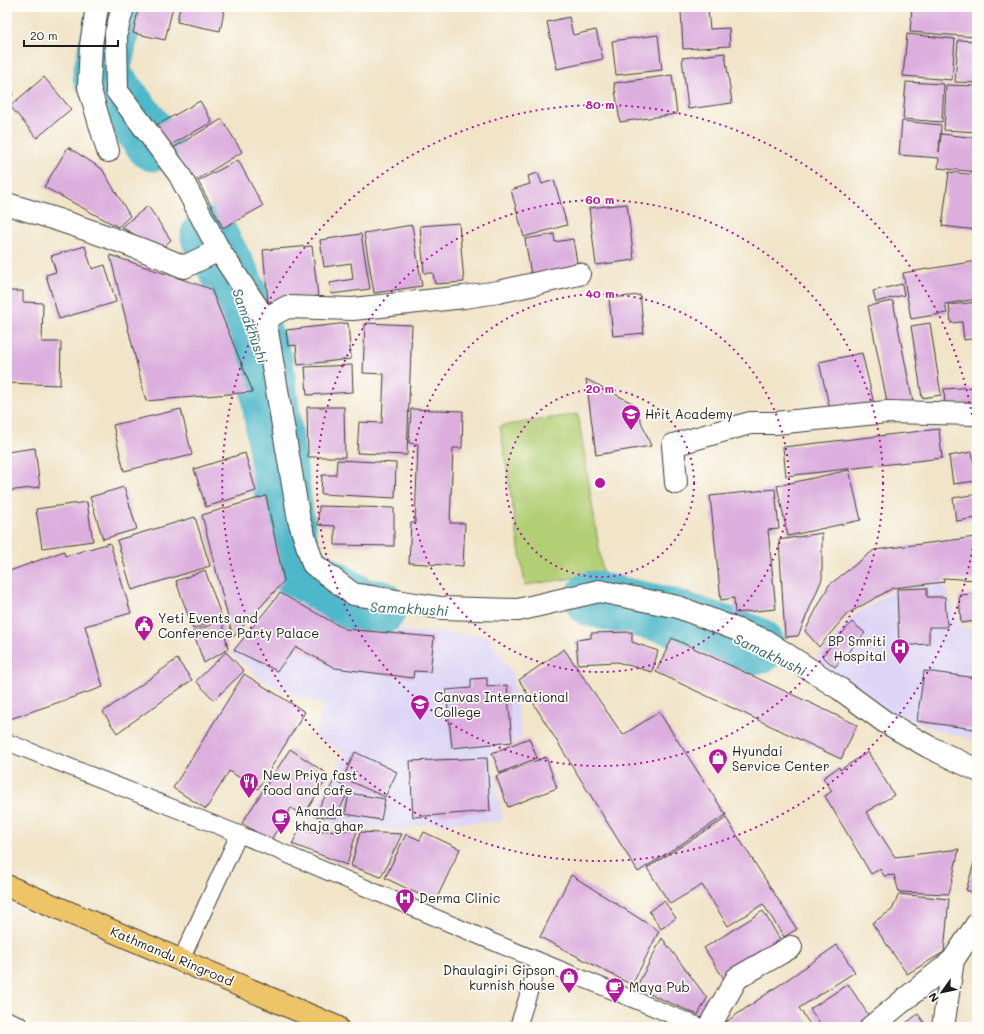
<svg xmlns="http://www.w3.org/2000/svg" width="984" height="1034" viewBox="0 0 984 1034" font-family="Mali,sans-serif">
<style>
.built{fill:#ddd5f6}
.green{fill:#b3cf75;stroke:#687648}
.lines{fill:none;stroke-linecap:round;stroke-linejoin:round}
.river{stroke:#4db8c9;stroke-width:57}
.building{fill:#dcaede}
.service-casing{stroke:#3c3a36;stroke-width:18}
.minor-casing{stroke:#3c3a36;stroke-width:24}
.tertiary-casing{stroke:#3c3a36;stroke-width:24}
.trunk-casing{stroke:#3c3a36;stroke-width:24}
.service{stroke:#fff;stroke-width:16}
.minor{stroke:#fff;stroke-width:22}
.tertiary{stroke:#fff;stroke-width:22}
.trunk{stroke:#eec469;stroke-width:22}
.ring{fill:none;stroke:#b5179e;stroke-width:2;stroke-dasharray:2 4}
.labels{text-anchor:middle;stroke-width:3.5;stroke-linejoin:round;paint-order:stroke}
.poi-label{font-size:13px;fill:#1c1c1c;stroke:#fdfcf7;text-anchor:start}
.street-label{font-size:13px;fill:#1c1c1c;stroke:#fdfcf7}
.water-label{font-size:14px;font-style:italic;fill:#32626a;stroke:#fdfcf7}
.centre{fill:#b5179e;stroke:#fdfcf7;stroke-width:2}
.ring-label{font-size:12px;text-anchor:middle;font-weight:bold;fill:#b5179e;stroke:#fdfcf7;stroke-width:3.5;stroke-linejoin:round;paint-order:stroke}
</style>
<rect width="100%" height="100%" fill="#fdfcf7"/>
<filter id="ink" filterUnits="userSpaceOnUse"><feTurbulence type="fractalNoise" baseFrequency=".025" numOctaves="2"/><feDisplacementMap in="SourceGraphic" scale="8" xChannelSelector="R" yChannelSelector="G"/><feConvolveMatrix kernelMatrix="1 2 1 2 8 2 1 2 1" color-interpolation-filters="sRGB"/></filter>
<filter id="wash" filterUnits="userSpaceOnUse"><feTurbulence type="fractalNoise" baseFrequency=".012" numOctaves="4" result="noise"/><feDisplacementMap in="SourceGraphic" scale="16" xChannelSelector="R" yChannelSelector="G"/><feGaussianBlur stdDeviation="0.9" result="paint"/><feColorMatrix in="noise" values="0 0 0 0 0 0 0 0 0 0 0 0 0 0 0 0 0 1.4 0 .05"/><feComposite in="paint" operator="in"/></filter>
<g filter="url(#wash)">
<rect width="100%" height="100%" fill="#f1e4c8"/>
<!-- built -->
<path class="built" d="M943,583L961,628H977V741L929,728L880,708L831,672L816,658L853,616L897,589Z
M283,586L341,620L414,631L488,636L512,673L522,738L490,753L503,822L427,823L404,830L306,824L346,753L314,736L324,706L267,683L230,653Z"/>
<!-- green -->
<path class="green" d="M578,414L603,574L525,585L500,426Z"/>
<g class="lines">
<!-- river -->
<path class="river" d="M116,7L101,75L154,143
M209,236L233,280L265,363L292,565L362,607L378,608
M593,599L666,615L748,642L757,646"/>
</g>
<g id="blocks">
<!-- building -->
<path class="building" d="M139,7H173L165,40L133,33Z
M180,7H225L220,31L177,22Z
M912,7H977V37L910,32Z
M708,10L710,29L729,28L730,46L683,49L681,11Z
M569,17L573,35L596,30L603,59L557,69L547,22Z
M907,34L955,39L952,80L903,76Z
M658,35L662,70L616,75L612,41Z
M958,40L977,41V83L955,82Z
M725,53L732,103L688,109L682,58Z
M672,75L677,114L620,122L614,83Z
M44,77L71,109L37,138L10,106Z
M906,82L944,84L942,122L903,119Z
M946,85L977,86V132L944,130Z
M7,91L13,93L7,110Z
M200,101L212,122L167,147L155,126Z
M222,119L242,152L193,182L173,148Z
M902,121L941,125L939,152L941,134L977,138V172L938,168L939,158L899,155Z
M68,147L102,169L130,216L118,227L44,187Z
M238,160L263,206L223,228L198,181Z
M949,172L977,175V230L942,226Z
M538,173L542,184L554,180L567,225L524,237L511,190L530,184L528,176Z
M627,204L634,260L596,265L589,208Z
M148,206L171,240L161,249L121,227Z
M459,223L464,282L435,284L433,273H424L420,226Z
M412,225L422,286L374,293L364,233Z
M361,234L370,289L331,294L330,283L353,279L351,263L324,267L320,240Z
M554,234L555,242L573,239L578,268L531,275L525,239Z
M85,246L92,269L105,265L116,302L59,319L46,275L56,272L51,256Z
M312,246L318,296L268,302L263,250Z
M110,255L211,289L253,392L146,401Z
M977,261V299L945,304L947,313L911,319L903,273Z
M902,284L904,295L876,302L873,291Z
M7,291H23V302L43,303L42,342H61L60,385L7,383Z
M640,295L644,333L613,336L609,298Z
M893,301L913,403L888,407L868,306Z
M977,302V338L964,340L962,322L951,323L949,305Z
M348,323L351,359L298,365L296,345L288,346L286,330Z
M365,323L412,325L407,455L357,453L359,422L382,423L384,374L363,373Z
M930,323L941,395L922,398L911,326Z
M973,341H977V357L975,358Z
M862,353L874,404L831,414L819,362Z
M352,365L353,392L307,395L305,367Z
M586,379L634,404L651,446L596,455Z
M977,387V404L945,406L944,389Z
M307,407H344L345,457H308Z
M181,409L192,455L124,471L113,425Z
M411,409L463,411L462,448H453L450,523H465L463,566L409,563L411,523H415L418,444L409,443Z
M939,429L942,458L786,476L783,447Z
M35,448L40,487L7,491V452Z
M972,452L977,481L953,484L949,456Z
M245,453L256,491L206,507L194,469Z
M337,460L396,463L395,498L321,494L322,475H336Z
M849,470L861,520L788,536L777,486Z
M124,487L137,529L103,539L90,497Z
M775,489L779,529L768,530L776,609L735,613L734,598L721,600L710,496Z
M977,494V518L956,521L953,498Z
M266,496L284,581L233,637L202,515Z
M87,502L93,541L42,548L36,509Z
M319,506L394,508V546L335,545V526L318,525Z
M195,517L210,566L132,590L117,540Z
M822,533V579L798,636L785,637L779,540Z
M976,537L977,580L943,578L944,582L893,588L847,614L819,647L805,631L829,585L874,550Z
M110,543L131,613L85,626L103,687L7,720V572L64,551L65,556Z
M205,570L222,618L193,629L176,581Z
M927,588V597H945L947,627H929V644L899,646L897,589Z
M280,593L345,629L434,637L430,672L414,671L413,678L335,668L296,647L277,671L234,650Z
M977,594V621L961,623L959,595Z
M222,620L228,649L204,663L193,632Z
M852,622L865,633L835,667L822,656Z
M632,632V642L658,651L652,672L617,662L578,664L576,640L591,638V633Z
M672,638L857,725L841,759L656,672Z
M564,649L623,735L659,712L726,815L638,872L519,680Z
M226,652L244,671L214,700L196,681Z
M177,659L192,680L117,733L103,712Z
M924,671L977,678V708L974,729L917,721Z
M244,674L305,712L258,789L229,771L206,809L173,788Z
M487,678V687L507,685L512,742L452,748L446,690L471,688V679Z
M529,738L537,758L500,773L492,753Z
M290,749L329,775L303,816L291,808L270,841L242,823Z
M355,752L397,772L385,797L343,778Z
M868,752L894,795L866,812L895,857L959,849L949,894L899,892L894,875L884,876L880,869L871,874L825,796L832,791L823,778L839,767L840,770Z
M546,757L557,788L508,807L496,776Z
M487,758L490,811L413,817L410,761Z
M334,781L349,789L336,818L314,816Z
M349,793L385,799L381,820L345,814Z
M726,818L797,929L784,937L763,904L728,926L702,885L670,904L647,868Z
M357,830L347,865L292,844L299,831Z
M360,832L402,834L381,877L351,866Z
M424,832L460,849L435,902L385,878L406,834L420,840Z
M977,853V894L966,890Z
M571,875L659,931L632,985L540,937Z
M899,894L949,899L944,952L907,974L872,923L892,910Z
M664,901L676,918L661,929L649,911Z
M763,911L784,946L726,982L704,948Z
M662,938L707,998L698,1015L636,988Z
M837,945L855,972L799,1008L812,1027H739L726,1022Z
M848,984L873,1022L865,1027H822L810,1009Z
M918,1014L926,1025L924,1027H901Z"/>
</g>
</g>
<g filter="url(#ink)">
<use href="#blocks" fill-opacity="0" stroke="#3c3a36" stroke-width="1"/>
<g class="lines">
<defs>
<path id="service" d="M7,742L239,834L493,942L701,1027
M181,960L239,834
M518,1027L539,961"/>
<path id="minor" d="M97,7L91,45L89,87L108,151
M123,7L116,33L117,91L179,174L219,250L265,319L287,307L353,309L464,297L498,292L579,274
M7,204C67,222 127,242 184,267L219,250
M265,319L299,520L313,564L353,594L441,608L518,610L599,591L678,607L764,640L840,689L885,722L929,747L977,770
M676,483L673,445L750,423H775L887,412L977,414
M7,1023L17,1027
M709,1027L737,978L791,947"/>
<path id="tertiary" d="M871,1027L953,960
M943,1027L953,960L977,924"/>
<path id="trunk" d="M7,886L337,1027"/>
</defs>
<!-- service casing -->
<use href="#service" class="service-casing"/>
<!-- minor casing -->
<use href="#minor" class="minor-casing"/>
<!-- tertiary casing -->
<use href="#tertiary" class="tertiary-casing"/>
<!-- trunk casing -->
<use href="#trunk" class="trunk-casing"/>
<!-- service -->
<use href="#service" class="service"/>
<!-- minor -->
<use href="#minor" class="minor"/>
<!-- tertiary -->
<use href="#tertiary" class="tertiary"/>
<!-- trunk -->
<use href="#trunk" class="trunk"/>
</g>
</g>
<!-- distance rings -->
<g class="ring">
<circle cx="600" cy="483" r="94"/>
<circle cx="600" cy="483" r="189"/>
<circle cx="600" cy="483" r="283"/>
<path d="M977 513A378 378 0 1 1 977 453"/>
</g>
<!-- icons -->
<defs>
<symbol id="university-pin" viewBox="-11 -11 22 30"><path d="M0 17L-7.5 6A9.5 9.5 0 1 1 7.5 6Z" fill="#b5179e" stroke="#fdfcf7"/><path d="M0-5L7-2L0 1L-7-2ZM-4 1L0 2.5L4 1V4Q0 6-4 4Z" fill="#fff"/></symbol>
<symbol id="civic-pin" viewBox="-11 -11 22 30"><path d="M0 17L-7.5 6A9.5 9.5 0 1 1 7.5 6Z" fill="#b5179e" stroke="#fdfcf7"/><path d="M-.6-6.5H3V-4.5H.6V-3L4-1V1h2V6H-6V1h2V-1L-.6-3ZM-1.2 2.5V6h2.4V2.5Z" fill="#fff"/></symbol>
<symbol id="hospital-pin" viewBox="-11 -11 22 30"><path d="M0 17L-7.5 6A9.5 9.5 0 1 1 7.5 6Z" fill="#b5179e" stroke="#fdfcf7"/><path d="M-5-5h3v3.5h4V-5h3V5h-3V1.5h-4V5h-3Z" fill="#fff"/></symbol>
<symbol id="shop-pin" viewBox="-11 -11 22 30"><path d="M0 17L-7.5 6A9.5 9.5 0 1 1 7.5 6Z" fill="#b5179e" stroke="#fdfcf7"/><path d="M-5-2.5h2.3a2.7 3.5 0 0 1 5.4 0H5L5.5 6h-11ZM-1.5-2.5h3a1.5 2.3 0 0 0-3 0Z" fill="#fff"/></symbol>
<symbol id="restaurant-pin" viewBox="-11 -11 22 30"><path d="M0 17L-7.5 6A9.5 9.5 0 1 1 7.5 6Z" fill="#b5179e" stroke="#fdfcf7"/><path d="M-5-6h1v4h1v-4h1v4h1v-4h1v5L-1.5 .5V6h-2V.5L-5-1ZM5-6V6H3V1.5H1.5Q1.5-4 5-6Z" fill="#fff"/></symbol>
<symbol id="cafe-pin" viewBox="-11 -11 22 30"><path d="M0 17L-7.5 6A9.5 9.5 0 1 1 7.5 6Z" fill="#b5179e" stroke="#fdfcf7"/><path d="M-5.5-4.5H6V0H3Q3 3.5 0 3.5H-2.5Q-5.5 3.5-5.5 0ZM3-3.2v2h1.7v-2ZM-6 4.5H4V6H-6Z" fill="#fff"/></symbol>
</defs>
<g fill-rule="evenodd">
<use href="#university-pin" x="620" y="403" width="22" height="30"/>
<use href="#civic-pin" x="133" y="614" width="22" height="30"/>
<use href="#hospital-pin" x="889" y="637" width="22" height="30"/>
<use href="#university-pin" x="409" y="693" width="22" height="30"/>
<use href="#shop-pin" x="707" y="747" width="22" height="30"/>
<use href="#restaurant-pin" x="238" y="771" width="22" height="30"/>
<use href="#cafe-pin" x="270" y="807" width="22" height="30"/>
<use href="#hospital-pin" x="394" y="887" width="22" height="30"/>
<use href="#shop-pin" x="558" y="966" width="22" height="30"/>
<use href="#cafe-pin" x="604" y="976" width="22" height="30"/>
</g>
<g class="labels">
<!-- poi labels -->
<g class="poi-label">
<text x="645" y="419">Hrit Academy</text>
<text x="158" y="623">Yeti Events and<tspan x="158" dy="15">Conference Party Palace</tspan></text>
<text x="886" y="646" text-anchor="end">BP Smriti<tspan x="886" dy="15">Hospital</tspan></text>
<text x="434" y="702">Canvas International<tspan x="434" dy="15">College</tspan></text>
<text x="732" y="756">Hyundai<tspan x="732" dy="15">Service Center</tspan></text>
<text x="263" y="780">New Priya fast<tspan x="263" dy="15">food and cafe</tspan></text>
<text x="295" y="816">Ananda<tspan x="295" dy="15">khaja ghar</tspan></text>
<text x="419" y="903">Derma Clinic</text>
<text x="555" y="975" text-anchor="end">Dhaulagiri Gipson<tspan x="555" dy="15">kurnish house</tspan></text>
<text x="629" y="992">Maya Pub</text>
</g>
<!-- street labels -->
<g class="street-label">
<text transform="translate(172 956) rotate(23)" y="5">Kathmandu Ringroad</text>
</g>
<!-- water labels -->
<g class="water-label">
<text transform="translate(250 326) rotate(70)" y="5">Samakhushi</text>
<text transform="translate(409 609) rotate(3)" y="5">Samakhushi</text>
<text transform="translate(770 655) rotate(26)" y="5">Samakhushi</text>
</g>
</g>
<circle cx="600" cy="483" r="6" class="centre"/>
<g class="ring-label">
<text x="600" y="109">80 m</text>
<text x="600" y="204">60 m</text>
<text x="600" y="298">40 m</text>
<text x="600" y="393">20 m</text>
</g>
<!-- margin -->
<rect width="984" height="1034" fill="none" stroke="#fdfcf7" stroke-width="24"/>
<!-- north arrow -->
<g transform="translate(942 992) rotate(237)" stroke="#fdfcf7" stroke-width="3" paint-order="stroke">
<path d="M0-3L7 15L0 10L-7 15Z" fill="#1c1c1c"/>
<text y="-6" font-size="11" font-weight="bold" text-anchor="middle" fill="#1c1c1c">N</text>
</g>
<!-- scale -->
<path d="M24 40v6h94v-6" fill="none" stroke="#1c1c1c" stroke-width="2"/>
<text x="30" y="40" font-size="12" fill="#1c1c1c" stroke="#fdfcf7" stroke-width="3" paint-order="stroke">20 m</text>
</svg>
